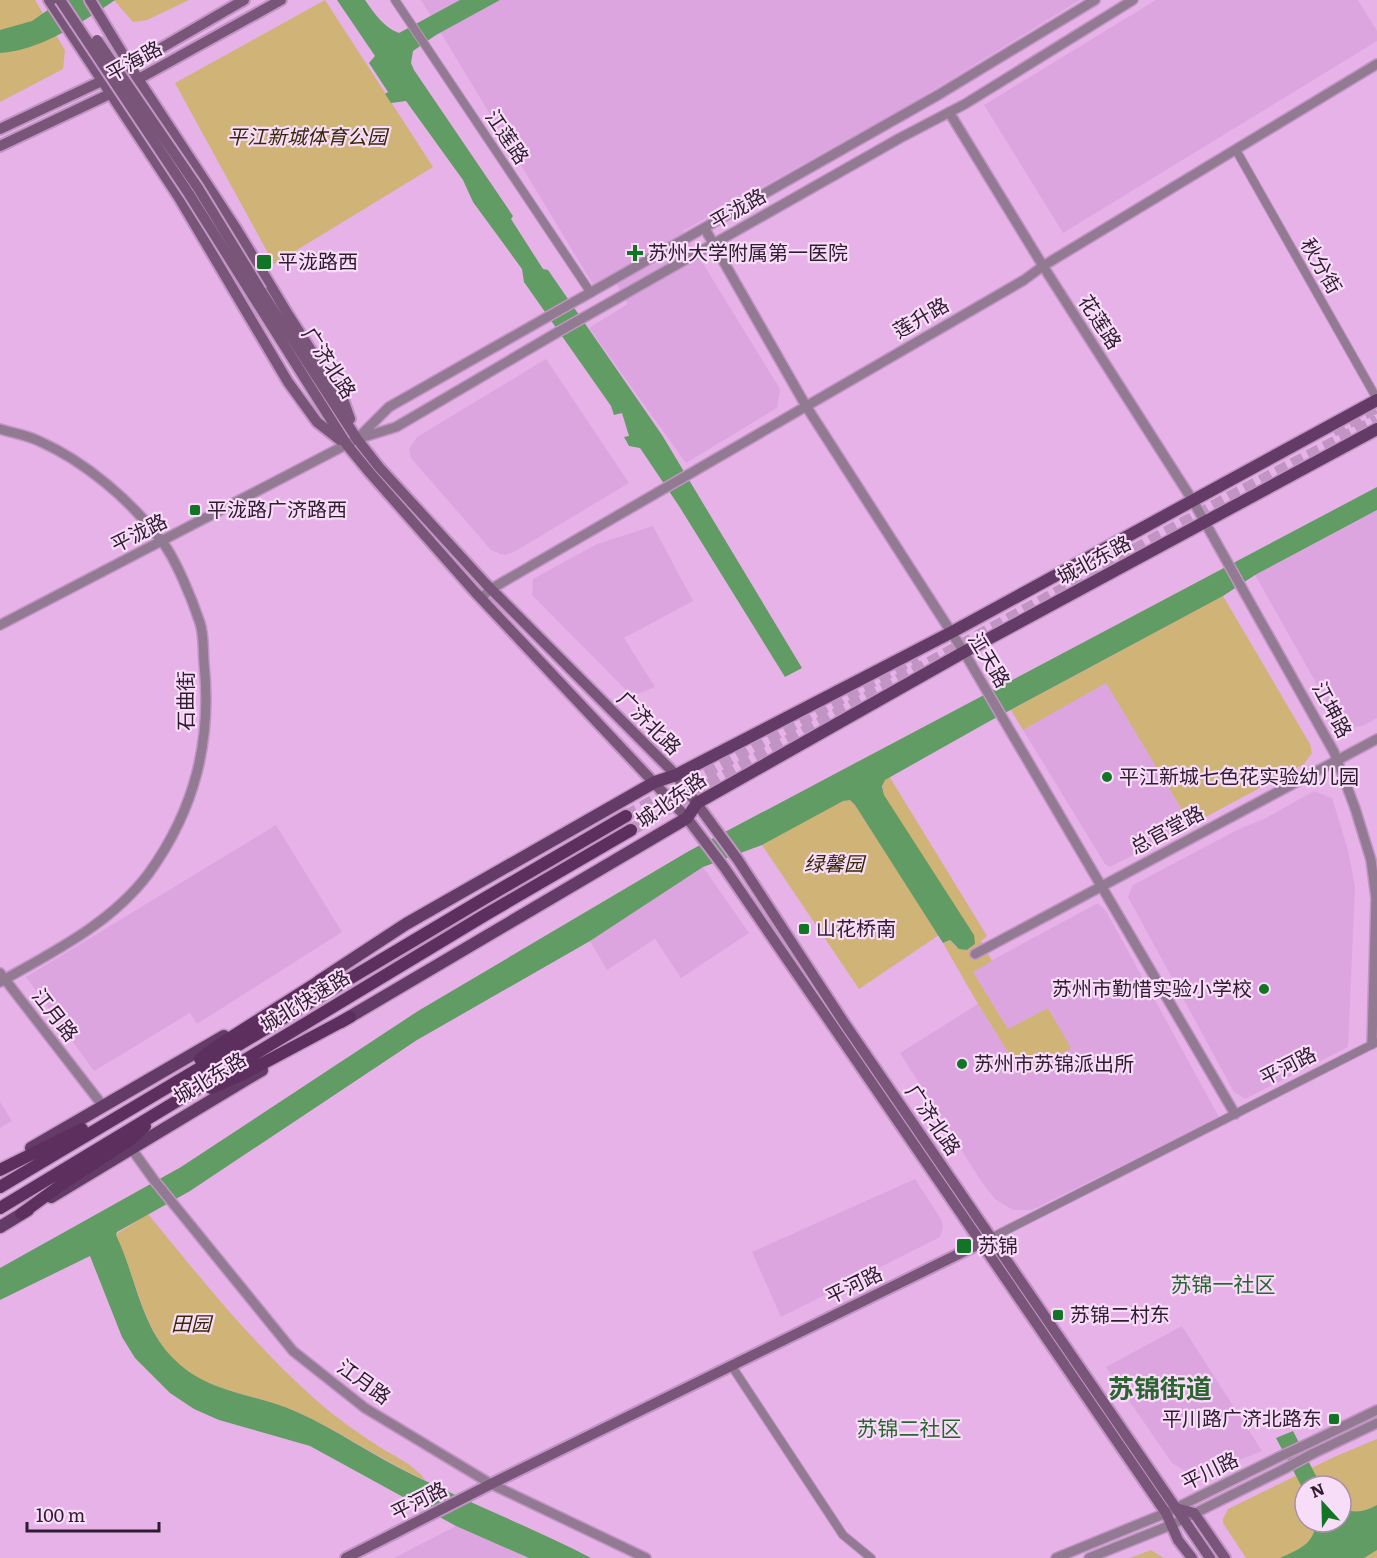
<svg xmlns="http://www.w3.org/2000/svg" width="1377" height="1558" viewBox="0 0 1377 1558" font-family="Literata,'Noto Sans SC',serif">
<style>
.built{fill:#dda5df}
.green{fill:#d0b377;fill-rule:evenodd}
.water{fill:#629c65}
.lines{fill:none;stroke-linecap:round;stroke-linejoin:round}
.trunk-tunnel{stroke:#c194c3;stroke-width:12;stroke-dasharray:12 6;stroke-linecap:butt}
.minor-casing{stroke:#c194c3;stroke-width:10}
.tertiary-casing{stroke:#c194c3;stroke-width:12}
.secondary-casing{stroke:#c194c3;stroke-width:14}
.primary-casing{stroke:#c194c3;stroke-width:15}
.trunk-casing{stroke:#c194c3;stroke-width:15}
.minor{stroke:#927a93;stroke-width:8}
.tertiary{stroke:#927a93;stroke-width:9}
.secondary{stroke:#785579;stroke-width:10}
.primary{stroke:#643b66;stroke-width:12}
.trunk{stroke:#5c2f5e;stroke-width:12}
.tertiary-bridge-casing{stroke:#c194c3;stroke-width:12;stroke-linecap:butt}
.secondary-bridge-casing{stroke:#c194c3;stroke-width:14;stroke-linecap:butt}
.tertiary-bridge{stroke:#927a93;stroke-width:9}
.secondary-bridge{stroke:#785579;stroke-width:10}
.poi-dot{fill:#127425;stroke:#f8ddf9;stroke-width:2}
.labels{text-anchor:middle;stroke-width:4.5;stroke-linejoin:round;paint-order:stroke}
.street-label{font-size:20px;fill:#2f1c30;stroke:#f8ddf9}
.park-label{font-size:20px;font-style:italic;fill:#372907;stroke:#f8ddf9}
.poi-label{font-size:20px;fill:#2f1c30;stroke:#f8ddf9;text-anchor:start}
.neighbourhood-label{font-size:21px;fill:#2c6431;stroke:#f8ddf9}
.district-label{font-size:26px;font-weight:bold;fill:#2c6431;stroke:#f8ddf9}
</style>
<rect width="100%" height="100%" fill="#e6b2e8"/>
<!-- built -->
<path class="built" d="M421,0H1080L909,105L683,231L780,389L777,408L686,463L589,328L628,304L612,276L594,286Z
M1156,0H1358L1377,31V41L1063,233L984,105Z
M546,359L629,483L514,552L505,555L500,554L491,550L411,458L409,449L417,437Z
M1377,510V718L1362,726L1347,728L1336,718L1255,575Z
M653,526L693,601L624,638L655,687L632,696L532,595L533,579L597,544Z
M1106,682L1191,825L1110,867L1105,864L1023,730Z
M1314,791L1332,798L1348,850L1355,887L1348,1047L1245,1099L1234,1092L1128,897L1133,885L1239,829L1264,819Z
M276,825L342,932L197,1024L190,1013L94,1071L26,977Z
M703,867L749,933L681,978L655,939L607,970L590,941Z
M1098,903L1106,911L1219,1117L1032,1210H1013L995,1199L981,1181L900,1053L978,1004L1023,1076L1070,1048L1048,1008L1008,1029L972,971Z
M0,1102L12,1121L0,1128Z
M915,1179L941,1219L943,1227L940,1237L781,1317L752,1252Z
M1182,1326L1262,1451L1204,1474L1186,1472L1172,1463L1106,1367Z
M456,1526L529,1558H394Z"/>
<!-- green -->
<path class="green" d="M0,0H35L65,50L63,69L0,102Z
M114,0H189L147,20L133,22Z
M325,0L433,167L274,264L175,83Z
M1223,596L1310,744L1312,753L1304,764L1191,825L1106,683L1023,730L1011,710Z
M889,776L987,936L981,941L992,961L973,972L1008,1029L1048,1008L1071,1048L1023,1076L978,1004L943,943L950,940L955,946L967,950L975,944L884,795L882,783Z
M846,800H850L855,805L939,935L859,989L762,845L838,803Z
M148,1214C201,1279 253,1344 316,1400C335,1417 357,1432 378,1446C395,1457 414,1464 426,1481C382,1460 341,1432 297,1412C252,1392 200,1393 167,1352C140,1318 135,1273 115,1235Z
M1377,1439V1558H1246L1223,1523V1519L1228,1509L1334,1457ZM1305,1486H1341V1522H1305Z
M1151,1550L1164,1558H1130Z"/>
<!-- water -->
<path class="water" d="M62,0H115C83,22 39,51 0,53V30L32,21Z
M337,0H365C375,14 383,27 399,33L460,0H500L436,35L413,51L411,63L414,70L513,216L511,219L543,269L548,270L662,435L802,668L785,677L679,506L640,448L629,446L624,437L629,436L622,413L614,415L611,406L524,282L522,269L473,202L463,180L406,101L391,103L385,94L388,92L369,63L375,56Z
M1377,487V510L1255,575L1223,596L988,722L885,780L882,786L884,795L974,935L975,944L967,950L959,949L950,940L943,943L855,805L850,800L843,801L762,845L703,867L590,941L417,1040L190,1191L117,1232L116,1235C135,1274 140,1322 170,1355C205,1394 252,1392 297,1412C337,1430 374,1456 413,1475C472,1504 533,1528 591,1558H529L456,1526L310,1446L219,1420L194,1409L170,1393L135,1358L122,1337L90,1256L0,1300V1268L181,1167L418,1011L689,851Z
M1293,1431L1315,1474L1323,1486H1305V1493L1276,1438Z
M1377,1505V1550L1364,1558H1280C1297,1550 1316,1544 1315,1522H1341V1506C1353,1515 1364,1512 1377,1505Z"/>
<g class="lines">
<!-- trunk-tunnel -->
<path class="trunk-tunnel" d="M1333,431L1377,407
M626,816L917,657
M631,830L722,777L1239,492L1377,420"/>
<defs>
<path id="minor" d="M395,0L591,293
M1236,150L1377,399
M981,1243L1377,1042
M731,1365L843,1535L871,1558"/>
<path id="tertiary" d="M949,112L1043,266L1193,501L1334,752L1355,808L1371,860L1376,898L1372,1044
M705,229L806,406L964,652L1235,1114
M0,429C13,433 27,435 39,441C86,462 130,500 161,540C176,559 192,599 200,623C204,635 203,650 204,663C212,741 195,809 149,873C112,923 53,952 0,982
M359,437L389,407L938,95L1095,0
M481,598L491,589L1024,280L1043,266L1377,64
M0,625L357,439L396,427L558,332L900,138L965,104L1133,0
M975,954L1377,739
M0,973L103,1106
M131,1148L154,1180L293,1351L365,1408L491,1484L646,1558
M1307,1444L1377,1410
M1312,1454L1377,1423
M1056,1558L1166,1513L1279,1457
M1089,1558L1171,1525L1286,1468"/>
<path id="secondary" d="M49,0L178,196L288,382L317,422L340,440
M90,0L138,79L237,230L289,316L344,402L350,419
M125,69L244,0
M133,82L281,0
M0,129L108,78
M0,146L116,91
M261,291L357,439L379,467L485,583L676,775L738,860L843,1021L1210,1558
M253,296L347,445L370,473L475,592L687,818L724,867L1166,1513L1178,1540L1192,1558
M1176,1508L1194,1513L1225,1558
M346,1558L491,1484L981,1243"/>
<path id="primary" d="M319,981L406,924L655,782L676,775L952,632L1377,400
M341,1022L687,818L697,803L964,652L1377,429
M31,1148L224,1036
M51,1197L262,1070
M0,1227L28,1210"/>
<path id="trunk" d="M200,1059L219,1045L326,977
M211,1088L243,1074L350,1017
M0,1170L82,1129
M0,1187L480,901L626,816
M0,1208L485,915L631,830
M21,1214L65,1182L130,1140L145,1126"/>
</defs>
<!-- minor casing -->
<use href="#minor" class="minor-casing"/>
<!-- tertiary casing -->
<use href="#tertiary" class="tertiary-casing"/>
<!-- secondary casing -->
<use href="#secondary" class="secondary-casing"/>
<!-- primary casing -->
<use href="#primary" class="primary-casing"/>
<!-- trunk casing -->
<use href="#trunk" class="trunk-casing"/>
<!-- minor -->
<use href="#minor" class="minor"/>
<!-- tertiary -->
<use href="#tertiary" class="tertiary"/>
<!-- secondary -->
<use href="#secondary" class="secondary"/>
<!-- primary -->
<use href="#primary" class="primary"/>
<!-- trunk -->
<use href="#trunk" class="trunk"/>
<defs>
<path id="tertiary-bridge" d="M1279,1457L1307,1444
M1286,1468L1312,1454"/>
<path id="secondary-bridge" d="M60,0L189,194L253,296
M97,40L198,188L261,291"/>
</defs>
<!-- tertiary-bridge casing -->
<use href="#tertiary-bridge" class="tertiary-bridge-casing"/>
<!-- secondary-bridge casing -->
<use href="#secondary-bridge" class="secondary-bridge-casing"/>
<!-- tertiary-bridge -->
<use href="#tertiary-bridge" class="tertiary-bridge"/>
<!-- secondary-bridge -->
<use href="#secondary-bridge" class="secondary-bridge"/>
</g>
<!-- markers -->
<g class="poi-dot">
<path d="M632 244h6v6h6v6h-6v6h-6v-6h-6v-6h6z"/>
<rect x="256" y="254" width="16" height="16" rx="3"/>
<rect x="189" y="504" width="12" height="12" rx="3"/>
<circle cx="1107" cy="777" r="6"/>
<rect x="798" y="923" width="12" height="12" rx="3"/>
<circle cx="1264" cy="989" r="6"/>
<circle cx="962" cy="1064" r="6"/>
<rect x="956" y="1238" width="16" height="16" rx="3"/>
<rect x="1052" y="1309" width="12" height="12" rx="3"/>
<rect x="1328" y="1413" width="12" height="12" rx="3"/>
</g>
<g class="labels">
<!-- street labels -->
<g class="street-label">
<text transform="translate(134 61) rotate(-29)" y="7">平海路</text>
<text transform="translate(507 137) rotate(56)" y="7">江莲路</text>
<text transform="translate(738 209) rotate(-30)" y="7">平泷路</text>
<text transform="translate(1321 266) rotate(60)" y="7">秋分街</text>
<text transform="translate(921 318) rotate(-30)" y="7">莲升路</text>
<text transform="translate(1100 322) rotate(57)" y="7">花莲路</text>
<text transform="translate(329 363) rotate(57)" y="7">广济北路</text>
<text transform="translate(139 533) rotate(-27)" y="7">平泷路</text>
<text transform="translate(1094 560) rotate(-28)" y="7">城北东路</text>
<text transform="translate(989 660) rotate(59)" y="7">江天路</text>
<text transform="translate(186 701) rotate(-90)" y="7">石曲街</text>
<text transform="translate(1332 710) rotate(62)" y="7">江坤路</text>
<text transform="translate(649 723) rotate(45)" y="7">广济北路</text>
<text transform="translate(671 800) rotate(-35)" y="7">城北东路</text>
<text transform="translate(1167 830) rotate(-28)" y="7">总官堂路</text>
<text transform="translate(305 1001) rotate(-31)" y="7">城北快速路</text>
<text transform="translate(55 1015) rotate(52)" y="7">江月路</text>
<text transform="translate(1288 1066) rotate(-27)" y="7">平河路</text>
<text transform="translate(210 1078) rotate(-31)" y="7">城北东路</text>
<text transform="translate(933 1120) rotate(56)" y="7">广济北路</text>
<text transform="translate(854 1285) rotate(-26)" y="7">平河路</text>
<text transform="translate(364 1382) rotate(36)" y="7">江月路</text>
<text transform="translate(1210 1471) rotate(-26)" y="7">平川路</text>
<text transform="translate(419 1501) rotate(-27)" y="7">平河路</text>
</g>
<!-- park labels -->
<g class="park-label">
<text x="307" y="144">平江新城体育公园</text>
<text x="834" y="871">绿馨园</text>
<text x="191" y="1331">田园</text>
</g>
<!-- poi labels -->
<g class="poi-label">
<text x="648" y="260">苏州大学附属第一医院</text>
<text x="278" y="269">平泷路西</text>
<text x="207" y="517">平泷路广济路西</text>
<text x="1119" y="784">平江新城七色花实验幼儿园</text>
<text x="816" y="936">山花桥南</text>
<text x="1252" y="996" text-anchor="end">苏州市勤惜实验小学校</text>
<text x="974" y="1071">苏州市苏锦派出所</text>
<text x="978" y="1253">苏锦</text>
<text x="1070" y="1322">苏锦二村东</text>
<text x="1322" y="1426" text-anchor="end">平川路广济北路东</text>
</g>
<!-- neighbourhood labels -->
<g class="neighbourhood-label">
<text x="1223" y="1292">苏锦一社区</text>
<text x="909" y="1436">苏锦二社区</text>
</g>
<!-- district labels -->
<g class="district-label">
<text x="1160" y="1398">苏锦街道</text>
</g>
</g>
<!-- north arrow -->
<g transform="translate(1323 1504) rotate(338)"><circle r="28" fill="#f8ddf9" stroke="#a890a9" stroke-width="1.5"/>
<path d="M0-4.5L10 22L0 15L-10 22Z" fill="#127425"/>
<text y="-9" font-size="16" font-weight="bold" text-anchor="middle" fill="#2f1c30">N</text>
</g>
<!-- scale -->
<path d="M27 1522v9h132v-9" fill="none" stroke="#2f1c30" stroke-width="3"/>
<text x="36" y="1522" font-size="18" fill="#2f1c30" stroke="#f8ddf9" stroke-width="4.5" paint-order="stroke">100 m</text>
</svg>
